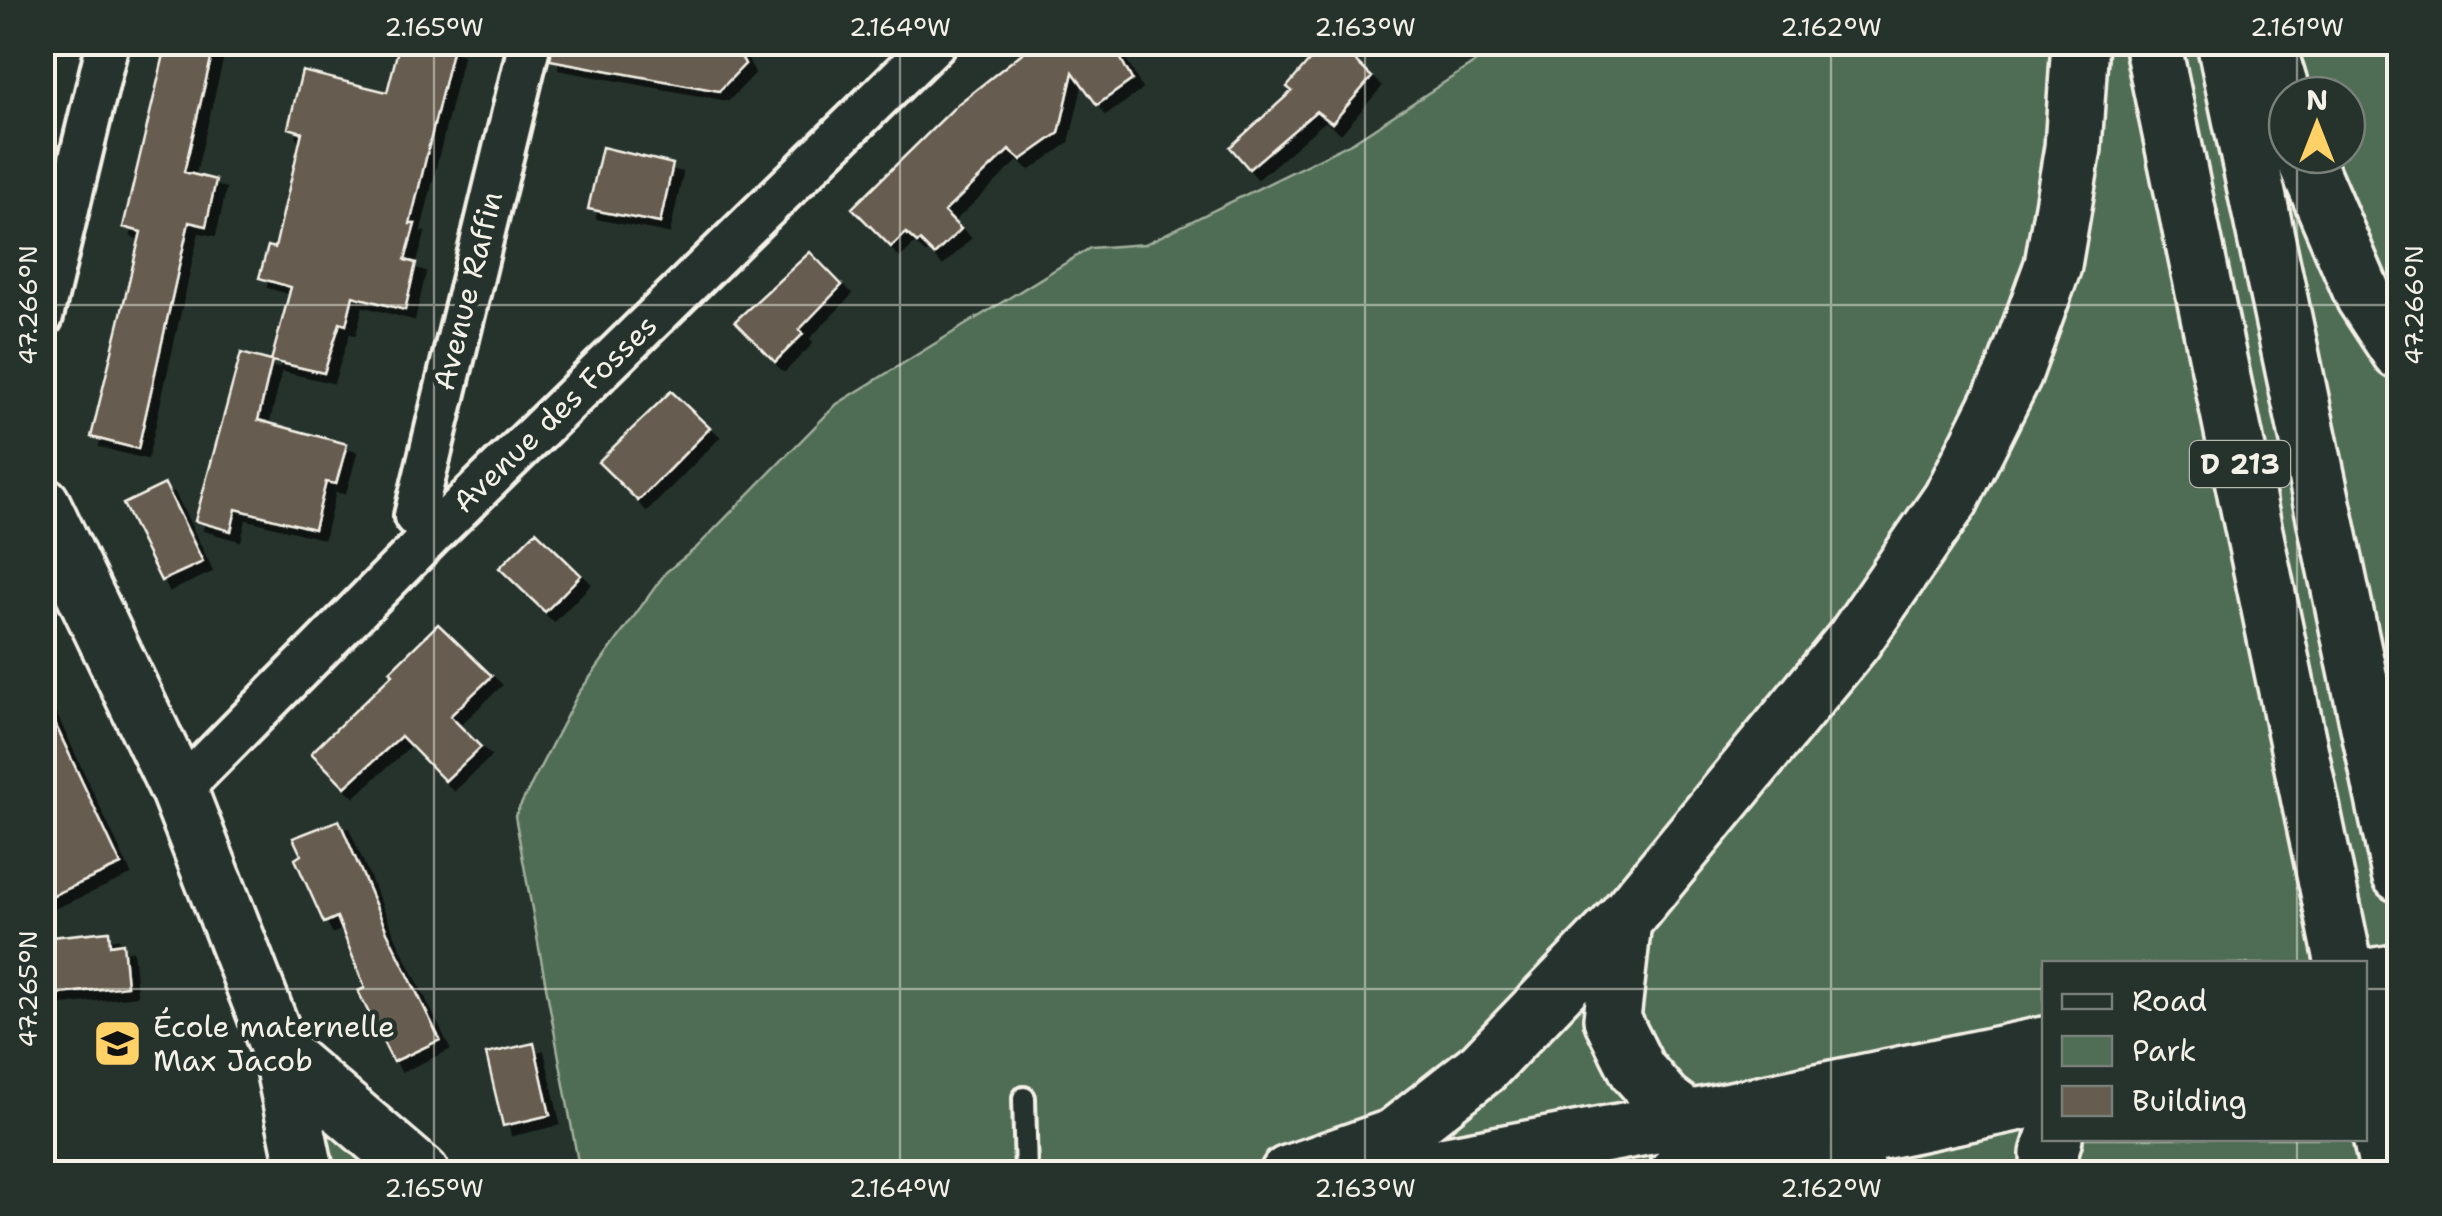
<svg xmlns="http://www.w3.org/2000/svg" width="2442" height="1216" viewBox="0 0 2442 1216" font-family="'Shantell Sans',sans-serif">
<style>
.green{fill:#506d55;stroke:#a2af9e;stroke-width:2.5;fill-rule:evenodd}
.building{fill:#665c4f;stroke:#f4f1e8;stroke-width:2.5;filter:url(#shadow)}
.lines{fill:none;stroke-linecap:round;stroke-linejoin:round}
.lane-casing{stroke:#f4f1e8;stroke-width:28}
.street-casing{stroke:#f4f1e8;stroke-width:48}
.secondary-casing{stroke:#f4f1e8;stroke-width:62}
.primary-casing{stroke:#f4f1e8;stroke-width:62}
.highway-casing{stroke:#f4f1e8;stroke-width:62}
.lane{stroke:#26332d;stroke-width:20}
.street{stroke:#26332d;stroke-width:40}
.secondary{stroke:#26332d;stroke-width:55}
.primary{stroke:#26332d;stroke-width:55}
.highway{stroke:#26332d;stroke-width:55}
.ticks{fill:none;stroke:#f4f1e8;stroke-width:2.5;stroke-opacity:0.45}
.labels{text-anchor:middle;stroke-width:9;stroke-linejoin:round;paint-order:stroke}
.shield{fill:#26332d;stroke:#b6b8b0;stroke-width:2.5}
.shield-label{font-size:28px;font-weight:bold;fill:#f4f1e8}
.street-label{font-size:30px;fill:#f4f1e8;stroke:#26332d}
.poi-label{font-size:30px;fill:#f4f1e8;stroke:#26332d;text-anchor:start}
.neatline{fill:none;stroke:#f4f1e8;stroke-width:4}
.ticks-label{font-size:25px;text-anchor:middle;fill:#f4f1e8}
</style>
<defs>
<filter id="shadow"><feDropShadow dx="9" dy="9" stdDeviation="0" flood-color="#0009"/></filter>
</defs>
<rect width="100%" height="100%" fill="#26332d"/>
<filter id="ink" filterUnits="userSpaceOnUse"><feTurbulence type="fractalNoise" baseFrequency=".01" numOctaves="2"/><feDisplacementMap in="SourceGraphic" scale="20" xChannelSelector="R" yChannelSelector="G"/><feConvolveMatrix kernelMatrix="1 2 1 2 8 2 1 2 1" color-interpolation-filters="sRGB"/></filter>
<g filter="url(#ink)">
<!-- green -->
<path class="green" d="M1537,42L2399,43V1173H580L515,816L578,694L666,572L696,548L837,404L1090,248L1145,244L1353,142L1494,50ZM2287,95H2347V155H2287ZM2044,964H2364V1138H2044Z
M307,1107L396,1173H319Z"/>
<!-- building -->
<path class="building" d="M167,42H215L184,172L216,180L206,226L189,222L138,449L91,437L141,232L123,227Z
M400,42H435L453,47L410,224H415L405,260L416,263L405,310L353,296L346,325L340,323L324,373L272,361L258,420L347,444L336,484L326,482L314,529L236,509L231,531L195,521L241,353L271,361L291,287L259,278L268,246L275,248L302,132L288,128L302,71L387,92Z
M553,42H640L672,48L673,42H733L745,64L719,91L550,60Z
M1036,42H1112L1132,80L1097,105L1073,72L1059,133L1021,160L1009,150L944,212L961,229L934,255L920,241L917,243L906,233L891,247L852,208L958,104Z
M1325,42H1336L1372,77L1332,123L1316,111L1249,169L1230,147L1292,91L1287,87Z
M602,147L673,164L660,223L588,209Z
M810,252L842,285L799,330L803,334L775,362L735,321Z
M671,391L710,428L638,501L598,462Z
M165,484L203,562L161,581L123,504Z
M536,531L581,575L545,612L499,568Z
M438,624L492,676L450,716L481,747L445,781L401,736L345,787L311,753L393,674L390,671Z
M42,696L121,865L42,900Z
M339,820L387,932L440,1040L393,1062L358,991L365,988L337,917L324,923L295,859L301,855L293,838Z
M109,931L110,945L123,943L127,986L42,996V938Z
M534,1043L550,1115L503,1126L486,1054Z"/>
<g class="lines">
<defs>
<path id="lane" d="M1024,1098L1026,1174"/>
<path id="street" d="M42,317L108,42
M433,534L415,516L530,42
M179,791L433,534L936,42"/>
<path id="secondary" d="M42,504L179,791L281,1054L306,1174
M2364,978L2400,972
M2364,1027L2400,1020
M281,1054L421,1174
M1394,1174L1688,1119L2044,1045
M1676,1174L2044,1097"/>
<path id="primary" d="M2266,42L2287,111
M2303,155L2364,297L2400,352
M1623,921L1612,1019L1638,1071L1664,1101L1688,1119L1777,1151
M1288,1174L1394,1137L1483,1067L1623,921L1854,640L1951,499L2014,373L2053,265L2073,148L2080,42"/>
<path id="highway" d="M2152,42L2344,964
M2225,42L2400,874
M2364,1056L2389,1174
M1777,1151L1859,1174
M2050,1174L2049,1154L2054,1138"/>
</defs>
<!-- lane casing -->
<use href="#lane" class="lane-casing"/>
<!-- street casing -->
<use href="#street" class="street-casing"/>
<!-- secondary casing -->
<use href="#secondary" class="secondary-casing"/>
<!-- primary casing -->
<use href="#primary" class="primary-casing"/>
<!-- highway casing -->
<use href="#highway" class="highway-casing"/>
<!-- lane -->
<use href="#lane" class="lane"/>
<!-- street -->
<use href="#street" class="street"/>
<!-- secondary -->
<use href="#secondary" class="secondary"/>
<!-- primary -->
<use href="#primary" class="primary"/>
<!-- highway -->
<use href="#highway" class="highway"/>
</g>
</g>
<!-- ticks -->
<path class="ticks" d="M434,42V1174M900,42V1174M1365,42V1174M1831,42V1174M2297,42V95M2297,155V964M42,305H2400M42,989H2044M2364,989H2400M2297,1138V1174"/>
<!-- icons -->
<defs>
<symbol id="school-square" viewBox="-11 -11 22 22"><rect x="-9" y="-9" width="18" height="18" rx="4" fill="#ffd166" stroke="#26332d"/><path d="M0-5L7-2L0 1L-7-2ZM-4 1L0 2.5L4 1V4Q0 6-4 4Z" fill="#111"/></symbol>
</defs>
<g fill-rule="evenodd">
<use href="#school-square" x="90" y="1016" width="55" height="55"/>
</g>
<g class="labels">
<!-- shield labels -->
<rect class="shield" x="2190" y="441" width="100" height="46" rx="8"/>
<g class="shield-label">
<text x="2240" y="474">D 213</text>
</g>
<!-- street labels -->
<g class="street-label">
<text transform="translate(468 291) rotate(-76)" y="10">Avenue Raffin</text>
<text transform="translate(555 414) rotate(-44)" y="10">Avenue des Fosses</text>
</g>
<!-- poi labels -->
<g class="poi-label">
<text x="153" y="1037">École maternelle<tspan x="153" dy="34">Max Jacob</tspan></text>
</g>
</g>
<!-- margin -->
<rect width="2442" height="1216" fill="none" stroke="#26332d" stroke-width="110"/>
<!-- legend -->
<rect x="2042" y="961" width="325" height="180" fill="#26332d" stroke="#787f78" stroke-width="2.5"/>
<rect x="2062" y="994" width="50" height="15" fill="#26332d" stroke="#787f78" stroke-width="2.5"/>
<text x="2132" y="1011" font-size="30" fill="#f4f1e8">Road</text>
<rect x="2062" y="1036" width="50" height="30" fill="#506d55" stroke="#787f78" stroke-width="2.5"/>
<text x="2132" y="1061" font-size="30" fill="#f4f1e8">Park</text>
<rect x="2062" y="1086" width="50" height="30" fill="#665c4f" stroke="#787f78" stroke-width="2.5"/>
<text x="2132" y="1111" font-size="30" fill="#f4f1e8">Building</text>
<!-- north arrow -->
<g transform="translate(2317 125)"><circle r="48" fill="#26332d" stroke="#787f78" stroke-width="2.5"/>
<path d="M0-8L18 38L0 25L-18 38Z" fill="#ffd166"/>
<text y="-15" font-size="28" font-weight="bold" text-anchor="middle" fill="#f4f1e8">N</text>
</g>
<rect x="55" y="55" width="2332" height="1106" class="neatline"/>
<g class="ticks-label">
<text x="434" y="36">2.165°W</text>
<text x="900" y="36">2.164°W</text>
<text x="1365" y="36">2.163°W</text>
<text x="1831" y="36">2.162°W</text>
<text x="2297" y="36">2.161°W</text>
<text transform="translate(28 305) rotate(-90)" y="9">47.266°N</text>
<text transform="translate(2414 305) rotate(-90)" y="9">47.266°N</text>
<text transform="translate(28 989) rotate(-90)" y="9">47.265°N</text>
<text x="434" y="1197">2.165°W</text>
<text x="900" y="1197">2.164°W</text>
<text x="1365" y="1197">2.163°W</text>
<text x="1831" y="1197">2.162°W</text>
</g>
</svg>
